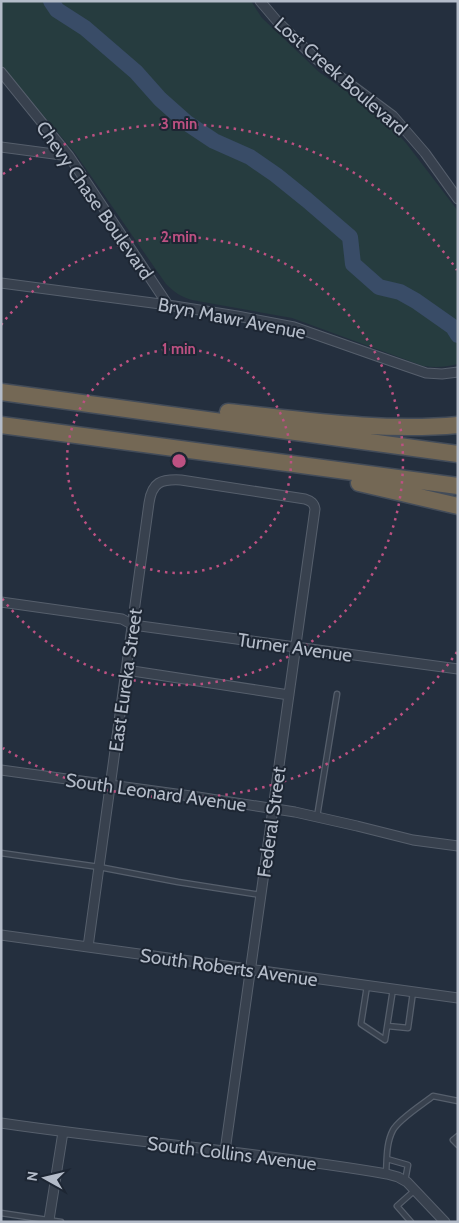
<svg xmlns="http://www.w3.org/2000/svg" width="459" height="1223" viewBox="0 0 459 1223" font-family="Cabin,sans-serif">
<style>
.green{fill:#263c3f}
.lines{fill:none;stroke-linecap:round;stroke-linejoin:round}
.river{stroke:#394c67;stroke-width:16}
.service-casing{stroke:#565f6c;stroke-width:7}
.minor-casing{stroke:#565f6c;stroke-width:11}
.motorway-casing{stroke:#434c59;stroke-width:19}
.service{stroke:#38414e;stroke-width:4.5}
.minor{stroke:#38414e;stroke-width:9}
.motorway{stroke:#746855;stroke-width:16}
.ring{fill:none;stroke:#bd5182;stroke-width:2.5;stroke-dasharray:2.5 5}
.labels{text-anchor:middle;stroke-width:4;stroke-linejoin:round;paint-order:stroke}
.street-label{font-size:19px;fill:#b4bcc9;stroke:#1d2633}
.centre{fill:#bd5182;stroke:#1d2633;stroke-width:2.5}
.ring-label{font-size:15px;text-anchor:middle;font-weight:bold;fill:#bd5182;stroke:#1d2633;stroke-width:4;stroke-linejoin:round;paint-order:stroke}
</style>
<rect width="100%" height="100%" fill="#242f3e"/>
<!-- green -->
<path class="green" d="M1,1H251L262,18L319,72L380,115L406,143L458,211V364C446,367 436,368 423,366L292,318L192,300C181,297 174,292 166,284L75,153L1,65Z"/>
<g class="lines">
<!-- river -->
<path class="river" d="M51,1L57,10L85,28L136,72L160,99L187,123L214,141L250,157L276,175L307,200L350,237L353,264L379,287L400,292L416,301L453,327L458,335"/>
<defs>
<path id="service" d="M317,817L337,694
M1,853L99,867L178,882L261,895
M367,986L361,1024L385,1040L393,989
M388,1026L408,1028L413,992
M458,1136L453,1140L458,1145
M387,1159L408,1165L405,1181
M386,1174C387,1159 386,1143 393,1130C399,1119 423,1104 433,1096L458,1101
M1,1213L61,1222
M411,1222L397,1206L415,1190"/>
<path id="minor" d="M260,1L277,21L315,58L393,116L425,153L458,199
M1,72L69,156L168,305
M1,147L69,156
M1,283L168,305L237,316L294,327L391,361L426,373L442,374L458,372
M1,602L122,619L133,625L458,669
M126,670L289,695
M1,770L198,797L295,812L357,826L413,840L458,846
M1,935L458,998
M88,947L149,503C152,482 161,479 181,480L305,499C311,501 314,503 315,509L225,1151
M1,1123C130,1142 259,1152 387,1174L398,1177L407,1182L445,1222
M49,1220L63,1132"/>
<path id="motorway" d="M1,392L458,454
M228,412C304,420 381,432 458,425
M1,425L458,486
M359,483L458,506"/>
</defs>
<!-- service casing -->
<use href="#service" class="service-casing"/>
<!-- minor casing -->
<use href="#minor" class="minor-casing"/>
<!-- motorway casing -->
<use href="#motorway" class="motorway-casing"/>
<!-- service -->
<use href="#service" class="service"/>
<!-- minor -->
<use href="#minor" class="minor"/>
<!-- motorway -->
<use href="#motorway" class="motorway"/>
</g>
<!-- distance rings -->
<g class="ring">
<circle cx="179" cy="461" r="112"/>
<path d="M1 325A224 224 0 1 1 1 597"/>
<path d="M457 652A337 337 0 0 1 3 748M3 174A337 337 0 0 1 457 270"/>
</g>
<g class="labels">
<!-- street labels -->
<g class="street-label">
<text transform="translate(341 76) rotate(41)" y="7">Lost Creek Boulevard</text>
<text transform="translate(95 200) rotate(55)" y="7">Chevy Chase Boulevard</text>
<text transform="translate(232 318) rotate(11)" y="7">Bryn Mawr Avenue</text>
<text transform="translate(295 647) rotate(8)" y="7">Turner Avenue</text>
<text transform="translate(125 680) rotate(-82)" y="7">East Eureka Street</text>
<text transform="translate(156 792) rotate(8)" y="7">South Leonard Avenue</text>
<text transform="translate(271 822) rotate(-82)" y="7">Federal Street</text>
<text transform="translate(229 967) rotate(8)" y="7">South Roberts Avenue</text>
<text transform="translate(232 1153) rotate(7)" y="7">South Collins Avenue</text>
</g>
</g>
<circle cx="179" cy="461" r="8" class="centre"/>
<g class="ring-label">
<text x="179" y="129">3 min</text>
<text x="179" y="242">2 min</text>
<text x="179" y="354">1 min</text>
</g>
<!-- border -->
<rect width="459" height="1223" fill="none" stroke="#b4bcc9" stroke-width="5"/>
<!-- north arrow -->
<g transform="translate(45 1178) rotate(278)" stroke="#1d2633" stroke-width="4" paint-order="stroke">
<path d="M0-4L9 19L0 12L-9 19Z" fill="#b4bcc9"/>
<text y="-8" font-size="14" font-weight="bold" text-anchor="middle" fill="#b4bcc9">N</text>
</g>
</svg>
